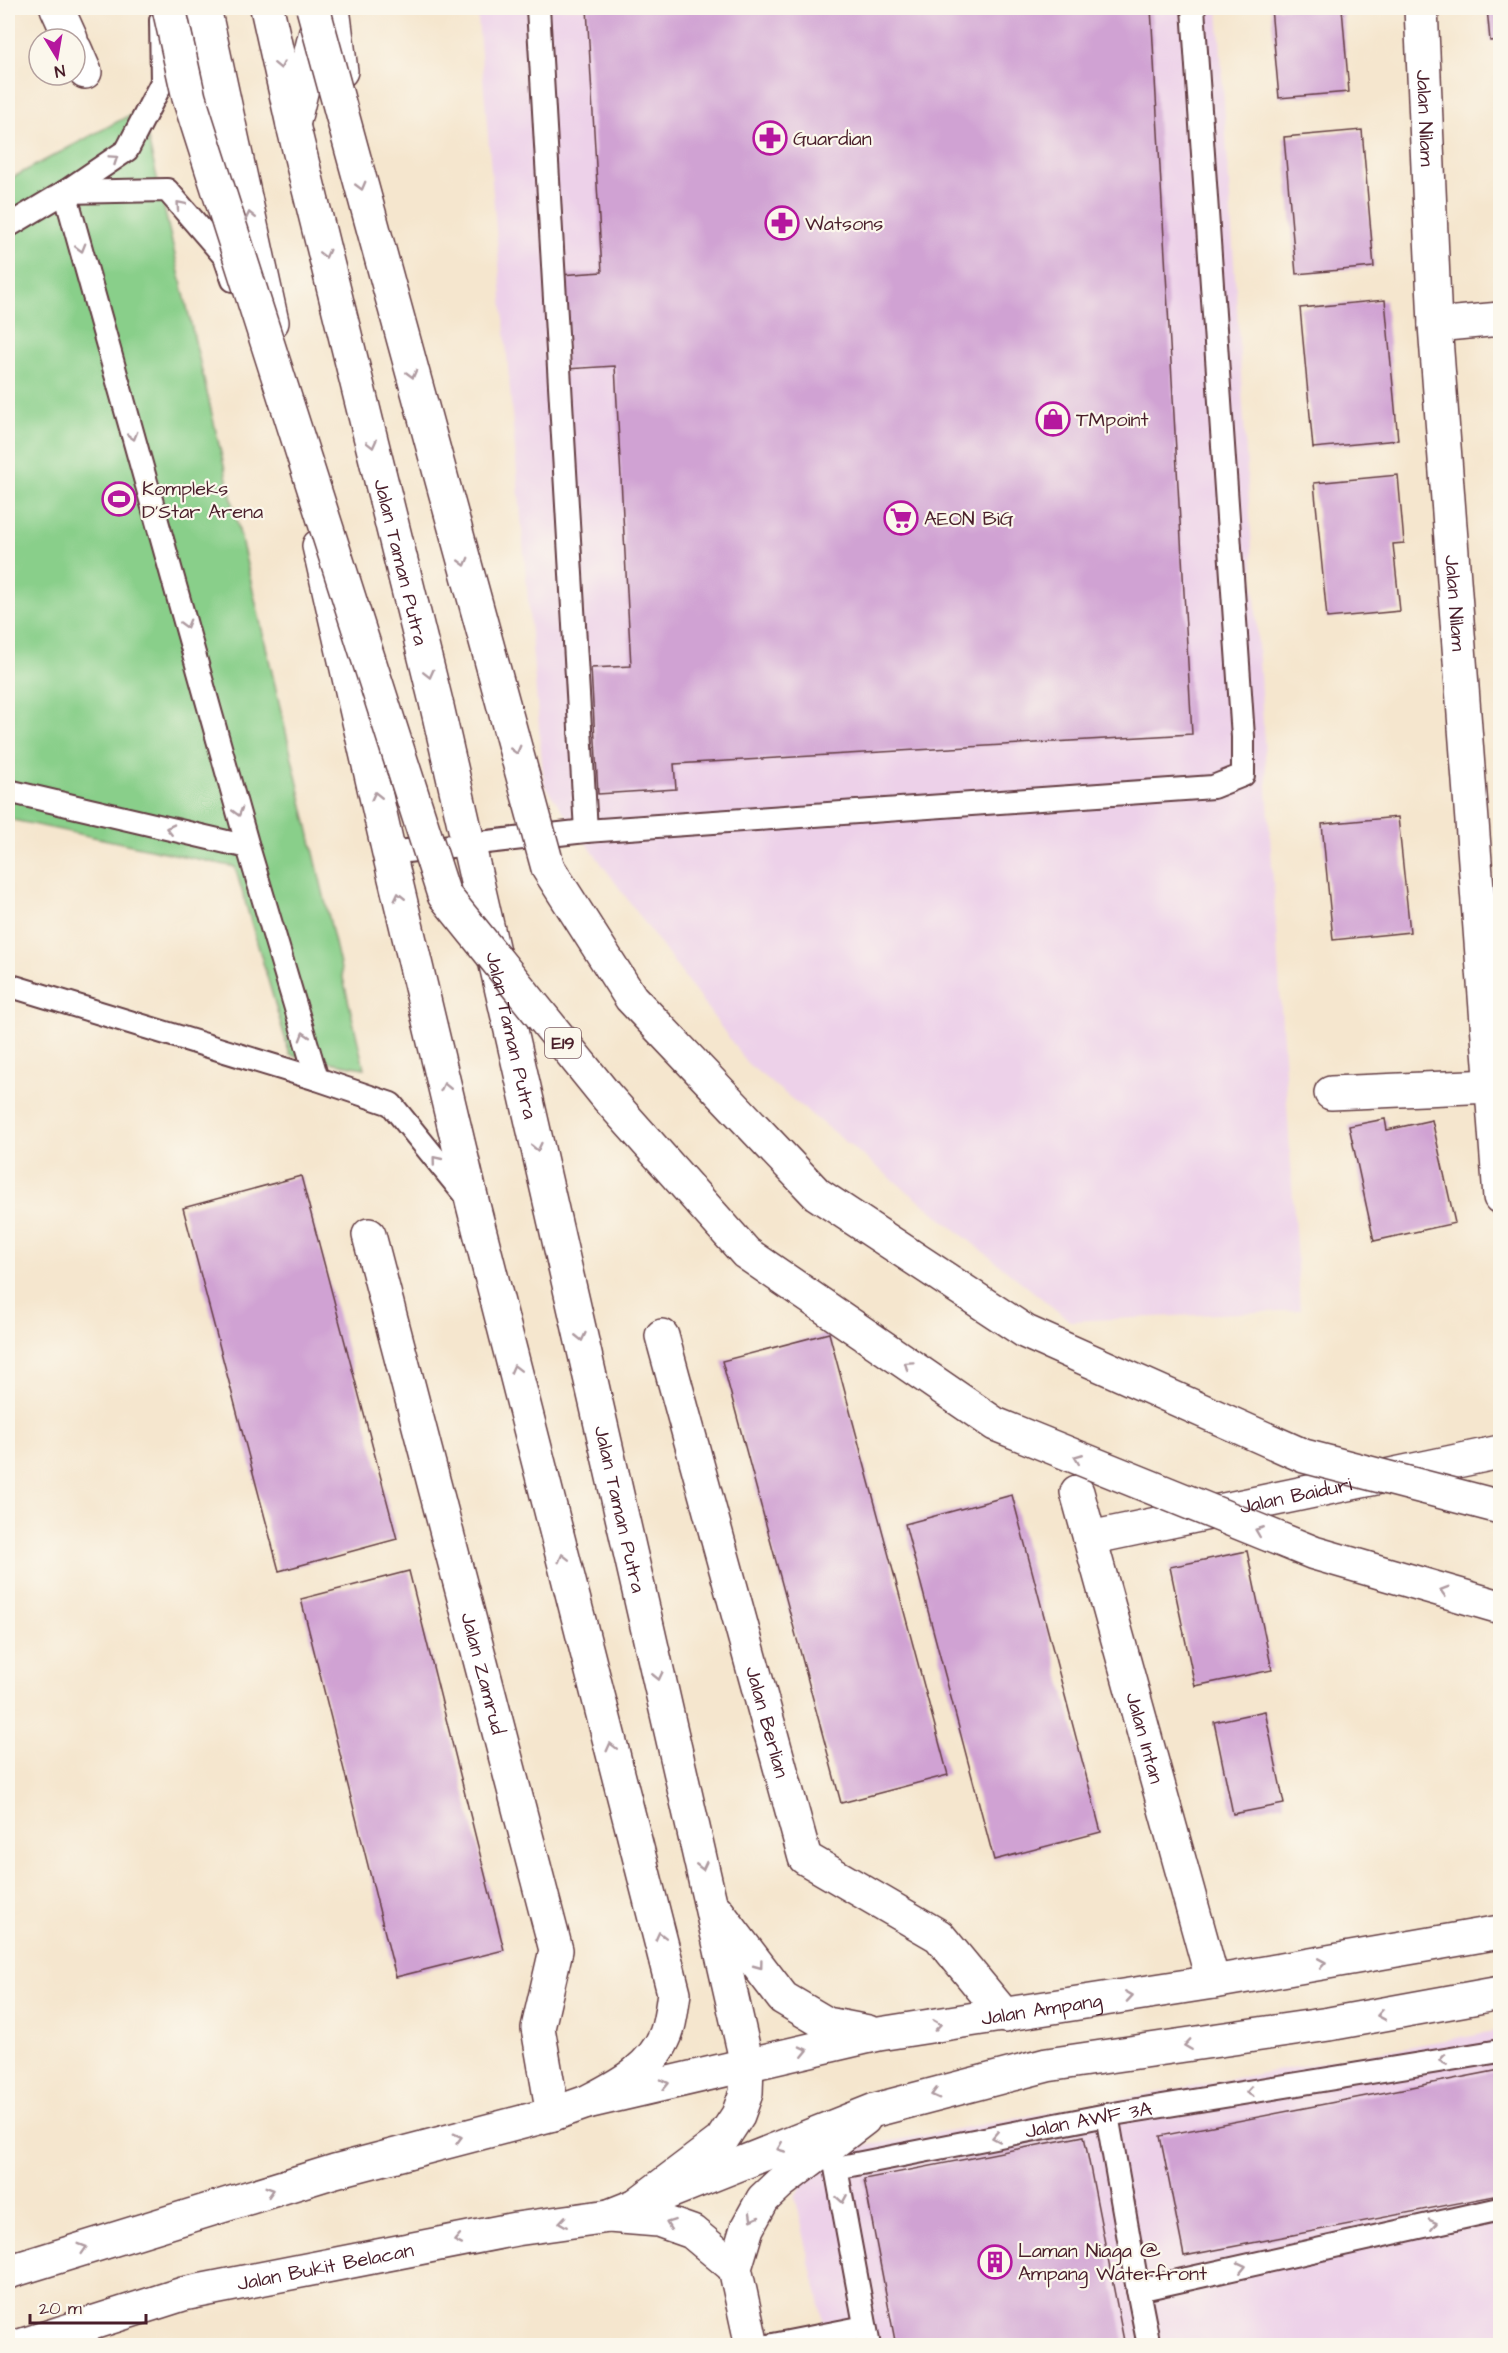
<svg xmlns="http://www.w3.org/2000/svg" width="1508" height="2353" viewBox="0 0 1508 2353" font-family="'Architects Daughter',sans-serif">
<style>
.built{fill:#edd1e9}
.green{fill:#89cf8a;stroke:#6a775a;stroke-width:1.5}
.building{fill:#d0a2d3}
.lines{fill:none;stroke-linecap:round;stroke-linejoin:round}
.service-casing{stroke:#643d43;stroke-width:26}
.minor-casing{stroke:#643d43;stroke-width:36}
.tertiary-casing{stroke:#643d43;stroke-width:36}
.motorway-casing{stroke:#643d43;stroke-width:36}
.service{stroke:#fff;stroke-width:22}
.minor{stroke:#fff;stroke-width:33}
.tertiary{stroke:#fff;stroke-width:33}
.motorway{stroke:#fff;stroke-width:33}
.motorway-bridge-casing{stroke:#643d43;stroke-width:36;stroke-linecap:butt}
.motorway-bridge{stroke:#fff;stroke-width:33}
.oneway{stroke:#ae9aa0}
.labels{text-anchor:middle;stroke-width:4.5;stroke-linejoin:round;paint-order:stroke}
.shield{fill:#fbf7ec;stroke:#7f6065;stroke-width:1.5}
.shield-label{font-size:18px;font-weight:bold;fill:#4a1f2b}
.street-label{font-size:20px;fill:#4a1f2b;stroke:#fbf7ec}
.poi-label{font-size:20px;fill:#4a1f2b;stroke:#fbf7ec;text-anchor:start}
</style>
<rect width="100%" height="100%" fill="#fbf7ec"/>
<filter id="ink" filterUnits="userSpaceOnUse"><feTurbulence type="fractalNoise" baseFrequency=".0167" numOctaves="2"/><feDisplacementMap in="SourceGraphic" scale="12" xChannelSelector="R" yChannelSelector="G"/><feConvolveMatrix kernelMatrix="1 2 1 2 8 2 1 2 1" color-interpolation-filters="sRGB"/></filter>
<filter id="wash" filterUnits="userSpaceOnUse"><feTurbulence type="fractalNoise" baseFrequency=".008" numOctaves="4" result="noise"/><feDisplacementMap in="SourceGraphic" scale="24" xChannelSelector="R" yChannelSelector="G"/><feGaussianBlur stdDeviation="1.35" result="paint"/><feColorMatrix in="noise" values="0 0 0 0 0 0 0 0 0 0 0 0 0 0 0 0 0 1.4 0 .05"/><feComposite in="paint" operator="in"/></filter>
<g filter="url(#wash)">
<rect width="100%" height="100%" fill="#f5e6ce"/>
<!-- built -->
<path class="built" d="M477,8H1218L1300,1310L1070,1321L748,1064L544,785Z
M1500,2030V2345H829L795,2196L826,2153Z"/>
<!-- green -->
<path class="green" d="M141,109L364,1068L290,1055L235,867L8,819V180Z"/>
<g id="blocks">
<!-- building -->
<path class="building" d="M587,8H1151L1192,734L674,764L676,789L598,794L591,668L631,666L615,366L566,369L560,275L602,272Z
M1271,8H1342L1349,92L1279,98Z
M1487,8H1500V40L1490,41Z
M1362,130L1374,267L1296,274L1284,137Z
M1385,300L1398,440L1313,448L1300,308Z
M1398,475L1404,543L1393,544L1400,611L1327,618L1314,483Z
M1398,817L1410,932L1333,940L1322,824Z
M1385,1119L1387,1130L1432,1120L1455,1223L1374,1241L1349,1126Z
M301,1176L397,1539L279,1571L183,1208Z
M829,1333L948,1775L841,1803L722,1361Z
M1012,1495L1101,1832L994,1860L905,1524Z
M1247,1551L1272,1670L1195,1686L1170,1567Z
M409,1571L504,1950L396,1977L301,1599Z
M1265,1711L1284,1804L1233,1814L1214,1722Z
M1500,2070V2195L1184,2256L1160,2136Z
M1084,2136L1125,2346H896L864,2179Z"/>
</g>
</g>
<g filter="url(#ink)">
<use href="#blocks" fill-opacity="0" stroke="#643d43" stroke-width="1.5"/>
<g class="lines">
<defs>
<g id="service">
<path d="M538,8L586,831"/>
<path d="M65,192L248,847L317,1079L391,1104L469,1200"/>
<path d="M65,192L167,190L225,257L233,280"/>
<path d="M8,226L65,192L127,150L162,82L161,20"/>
<path d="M8,791L248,847"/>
<path d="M389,853L586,831L1213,787L1243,775V737L1193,8"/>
<path d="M1479,906L1500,904"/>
<path d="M8,985L317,1079"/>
<path d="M1107,2115L1138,2290"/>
<path d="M768,2346L865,2327"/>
<path id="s1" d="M869,2346L836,2168L1107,2115L1500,2051"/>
<path d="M1149,2346L1138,2290L1500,2209"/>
</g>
<g id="minor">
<path d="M57,8L71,39"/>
<path id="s2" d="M1421,8L1435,325L1500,1197"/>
<path d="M75,49L85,72"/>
<path d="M293,125L320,15"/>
<path d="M1435,325L1500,319"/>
<path d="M1331,1093L1492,1086"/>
<path id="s3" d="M369,1235L556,1950L538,2028L553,2114"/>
<path id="s4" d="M662,1336L805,1858L939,1936L1005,2016"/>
<path id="s5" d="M1077,1492L1213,1982"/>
<path id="s6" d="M1090,1538L1500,1452"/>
<path d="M609,2216L658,2220L692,2232L735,2268"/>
<path d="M752,2346L735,2268L747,2228L763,2199L780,2183L864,2119"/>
</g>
<g id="tertiary">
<path d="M204,8L272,322"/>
<path id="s7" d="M267,8L293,125L436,702L747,2064L746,2093L738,2115L721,2141L635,2206"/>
<path d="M319,546L389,853L473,1205L674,1993C672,2005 671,2021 666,2034C652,2069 619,2085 587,2102"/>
<path d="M716,1910L783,1998L827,2024L868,2032"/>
<path id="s8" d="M8,2272L335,2171L553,2114L587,2102L879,2034L1213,1982L1500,1932"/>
<path id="s9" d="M20,2346L183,2294L516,2229L609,2216L875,2110L1047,2065L1329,2024L1500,1993"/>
</g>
<path id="motorway" d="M333,8L341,71"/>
</defs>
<!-- service casing -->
<use href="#service" class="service-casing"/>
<!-- minor casing -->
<use href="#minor" class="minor-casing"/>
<!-- tertiary casing -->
<use href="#tertiary" class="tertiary-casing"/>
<!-- motorway casing -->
<use href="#motorway" class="motorway-casing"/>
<!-- service -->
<use href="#service" class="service"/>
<!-- minor -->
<use href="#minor" class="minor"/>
<!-- tertiary -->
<use href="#tertiary" class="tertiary"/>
<!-- motorway -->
<use href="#motorway" class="motorway"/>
<defs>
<path id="motorway-bridge" d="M169,8L189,98L444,895L607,1097L746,1253L995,1424L1314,1553L1500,1607
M313,8L548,868L631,998L817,1194L1026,1332L1304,1456L1500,1507"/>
</defs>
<!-- motorway-bridge casing -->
<use href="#motorway-bridge" class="motorway-bridge-casing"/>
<!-- motorway-bridge -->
<use href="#motorway-bridge" class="motorway-bridge"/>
</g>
<!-- one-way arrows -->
<defs><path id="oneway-chevron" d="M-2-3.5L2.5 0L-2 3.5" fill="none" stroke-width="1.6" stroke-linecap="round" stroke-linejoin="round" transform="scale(1.5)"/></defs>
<g class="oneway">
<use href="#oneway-chevron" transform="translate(280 65) rotate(78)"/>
<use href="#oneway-chevron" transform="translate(114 159) rotate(-34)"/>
<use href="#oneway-chevron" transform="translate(361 186) rotate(75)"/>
<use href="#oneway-chevron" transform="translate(180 205) rotate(-131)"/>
<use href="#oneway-chevron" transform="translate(250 216) rotate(-103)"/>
<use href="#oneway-chevron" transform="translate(81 248) rotate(74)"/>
<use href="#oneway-chevron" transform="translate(325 254) rotate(76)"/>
<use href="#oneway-chevron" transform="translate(412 374) rotate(75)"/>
<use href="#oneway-chevron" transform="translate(133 436) rotate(74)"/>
<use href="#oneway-chevron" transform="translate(372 444) rotate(76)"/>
<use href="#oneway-chevron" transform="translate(464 562) rotate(75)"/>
<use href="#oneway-chevron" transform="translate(186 624) rotate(74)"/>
<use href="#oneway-chevron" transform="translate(429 674) rotate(76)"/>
<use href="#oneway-chevron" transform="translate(516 750) rotate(75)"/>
<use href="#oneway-chevron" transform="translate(376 796) rotate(-103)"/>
<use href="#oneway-chevron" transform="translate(238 812) rotate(74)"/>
<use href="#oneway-chevron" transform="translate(170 829) rotate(-167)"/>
<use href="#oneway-chevron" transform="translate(399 897) rotate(-103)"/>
<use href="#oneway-chevron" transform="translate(304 1036) rotate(-107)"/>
<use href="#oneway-chevron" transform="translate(445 1087) rotate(-103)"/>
<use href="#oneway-chevron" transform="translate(537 1147) rotate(77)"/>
<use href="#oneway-chevron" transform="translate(436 1160) rotate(-129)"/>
<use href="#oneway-chevron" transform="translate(581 1337) rotate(77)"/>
<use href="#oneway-chevron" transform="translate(908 1365) rotate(-145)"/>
<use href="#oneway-chevron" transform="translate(515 1369) rotate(-104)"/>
<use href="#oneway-chevron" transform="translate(1078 1458) rotate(-158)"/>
<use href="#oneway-chevron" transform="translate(1259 1531) rotate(-158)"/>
<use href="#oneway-chevron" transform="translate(563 1558) rotate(-104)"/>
<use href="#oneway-chevron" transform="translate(1444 1591) rotate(-164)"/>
<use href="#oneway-chevron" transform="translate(658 1676) rotate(77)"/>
<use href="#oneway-chevron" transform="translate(611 1747) rotate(-104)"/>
<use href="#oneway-chevron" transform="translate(702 1866) rotate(77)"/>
<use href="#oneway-chevron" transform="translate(660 1936) rotate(-104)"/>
<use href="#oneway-chevron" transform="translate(1322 1963) rotate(-10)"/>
<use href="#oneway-chevron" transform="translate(759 1965) rotate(53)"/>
<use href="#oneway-chevron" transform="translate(1129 1996) rotate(-9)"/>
<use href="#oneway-chevron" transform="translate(1381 2015) rotate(170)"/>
<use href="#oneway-chevron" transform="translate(937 2025) rotate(-8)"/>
<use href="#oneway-chevron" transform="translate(1188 2045) rotate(172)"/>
<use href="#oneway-chevron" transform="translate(804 2051) rotate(-13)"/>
<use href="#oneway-chevron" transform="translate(1443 2060) rotate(171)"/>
<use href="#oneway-chevron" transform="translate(665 2084) rotate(-13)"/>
<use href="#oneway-chevron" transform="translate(1250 2092) rotate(171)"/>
<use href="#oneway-chevron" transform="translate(935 2094) rotate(165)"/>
<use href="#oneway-chevron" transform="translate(996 2137) rotate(169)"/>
<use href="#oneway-chevron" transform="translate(458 2138) rotate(-15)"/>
<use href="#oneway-chevron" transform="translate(781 2148) rotate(158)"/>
<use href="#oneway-chevron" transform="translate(270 2191) rotate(-17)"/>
<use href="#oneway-chevron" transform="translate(842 2199) rotate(80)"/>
<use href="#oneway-chevron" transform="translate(753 2217) rotate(119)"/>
<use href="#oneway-chevron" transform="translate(563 2222) rotate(172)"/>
<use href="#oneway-chevron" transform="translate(670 2224) rotate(-160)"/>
<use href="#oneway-chevron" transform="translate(1433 2224) rotate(-13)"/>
<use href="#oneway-chevron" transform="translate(458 2240) rotate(169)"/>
<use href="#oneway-chevron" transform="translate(83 2248) rotate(-17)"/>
<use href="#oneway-chevron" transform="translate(1242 2267) rotate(-13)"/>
</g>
</g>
<!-- icons -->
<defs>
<symbol id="pharmacy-ring" viewBox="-11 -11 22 22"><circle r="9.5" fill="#fbf7ec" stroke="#b5179e" stroke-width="1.5"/><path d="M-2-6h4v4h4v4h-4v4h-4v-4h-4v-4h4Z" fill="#b5179e"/></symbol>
<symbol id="shop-ring" viewBox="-11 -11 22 22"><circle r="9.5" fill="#fbf7ec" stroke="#b5179e" stroke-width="1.5"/><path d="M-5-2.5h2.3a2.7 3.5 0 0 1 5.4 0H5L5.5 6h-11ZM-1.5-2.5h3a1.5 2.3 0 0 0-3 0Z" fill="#b5179e"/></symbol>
<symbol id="stadium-ring" viewBox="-11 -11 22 22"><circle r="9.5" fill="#fbf7ec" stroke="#b5179e" stroke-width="1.5"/><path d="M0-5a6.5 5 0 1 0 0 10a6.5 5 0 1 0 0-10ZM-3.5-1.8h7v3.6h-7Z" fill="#b5179e"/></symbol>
<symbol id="supermarket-ring" viewBox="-11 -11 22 22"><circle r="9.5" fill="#fbf7ec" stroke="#b5179e" stroke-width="1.5"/><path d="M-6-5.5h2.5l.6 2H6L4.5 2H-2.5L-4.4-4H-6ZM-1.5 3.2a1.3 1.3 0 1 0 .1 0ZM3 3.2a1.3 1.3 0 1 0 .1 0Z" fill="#b5179e"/></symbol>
<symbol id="building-ring" viewBox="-11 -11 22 22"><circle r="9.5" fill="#fbf7ec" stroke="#b5179e" stroke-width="1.5"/><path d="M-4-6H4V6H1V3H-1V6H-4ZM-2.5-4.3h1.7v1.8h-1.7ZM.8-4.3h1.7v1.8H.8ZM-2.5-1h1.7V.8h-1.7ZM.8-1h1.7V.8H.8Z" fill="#b5179e"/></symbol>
</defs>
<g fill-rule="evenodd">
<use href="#pharmacy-ring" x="751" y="119" width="38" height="38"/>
<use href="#pharmacy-ring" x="763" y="204" width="38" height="38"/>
<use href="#shop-ring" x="1034" y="400" width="38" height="38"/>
<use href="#stadium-ring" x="100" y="480" width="38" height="38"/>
<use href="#supermarket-ring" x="882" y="499" width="38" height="38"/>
<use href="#building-ring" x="976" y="2243" width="38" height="38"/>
</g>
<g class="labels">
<!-- shield labels -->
<rect class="shield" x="545" y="1028" width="36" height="30" rx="4.5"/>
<g class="shield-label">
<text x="563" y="1049">E19</text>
</g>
<!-- street labels -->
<g class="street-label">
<text dy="7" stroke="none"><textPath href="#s2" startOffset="110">Jalan Nilam</textPath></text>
<text dy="7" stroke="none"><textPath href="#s7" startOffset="570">Jalan Taman Putra</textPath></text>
<text dy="7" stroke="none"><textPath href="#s2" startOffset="596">Jalan Nilam</textPath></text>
<text dy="7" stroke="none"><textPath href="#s7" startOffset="1056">Jalan Taman Putra</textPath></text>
<text dy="7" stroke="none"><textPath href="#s6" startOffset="210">Jalan Baiduri</textPath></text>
<text dy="7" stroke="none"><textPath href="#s7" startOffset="1542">Jalan Taman Putra</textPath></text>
<text dy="7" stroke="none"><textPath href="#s3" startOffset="453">Jalan Zamrud</textPath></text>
<text dy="7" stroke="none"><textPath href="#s4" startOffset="400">Jalan Berlian</textPath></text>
<text dy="7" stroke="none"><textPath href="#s5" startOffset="255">Jalan Intan</textPath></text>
<text dy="7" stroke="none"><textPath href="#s8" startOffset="1068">Jalan Ampang</textPath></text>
<text dy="7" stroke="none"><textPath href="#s1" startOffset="438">Jalan AWF 3A</textPath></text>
<text dy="7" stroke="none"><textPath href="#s9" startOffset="316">Jalan Bukit Belacan</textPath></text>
</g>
<!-- poi labels -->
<g class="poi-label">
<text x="793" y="145">Guardian</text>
<text x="805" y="230">Watsons</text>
<text x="1076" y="426">TMpoint</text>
<text x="142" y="495">Kompleks<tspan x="142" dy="23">D'Star Arena</tspan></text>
<text x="924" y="525">AEON BiG</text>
<text x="1018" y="2257">Laman Niaga @<tspan x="1018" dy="23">Ampang Waterfront</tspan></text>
</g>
</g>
<!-- margin -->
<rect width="1508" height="2353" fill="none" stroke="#fbf7ec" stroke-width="30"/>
<!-- north arrow -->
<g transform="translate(57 57) rotate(169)"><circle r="28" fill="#fbf7ec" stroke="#b4a19f" stroke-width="1.5"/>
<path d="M0-4.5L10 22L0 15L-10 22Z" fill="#b5179e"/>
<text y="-9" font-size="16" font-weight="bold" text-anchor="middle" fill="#4a1f2b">N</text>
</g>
<!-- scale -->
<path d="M30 2314v9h116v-9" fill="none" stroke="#4a1f2b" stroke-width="3"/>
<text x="39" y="2314" font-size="18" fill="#4a1f2b" stroke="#fbf7ec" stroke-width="4.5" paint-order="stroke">20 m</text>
</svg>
